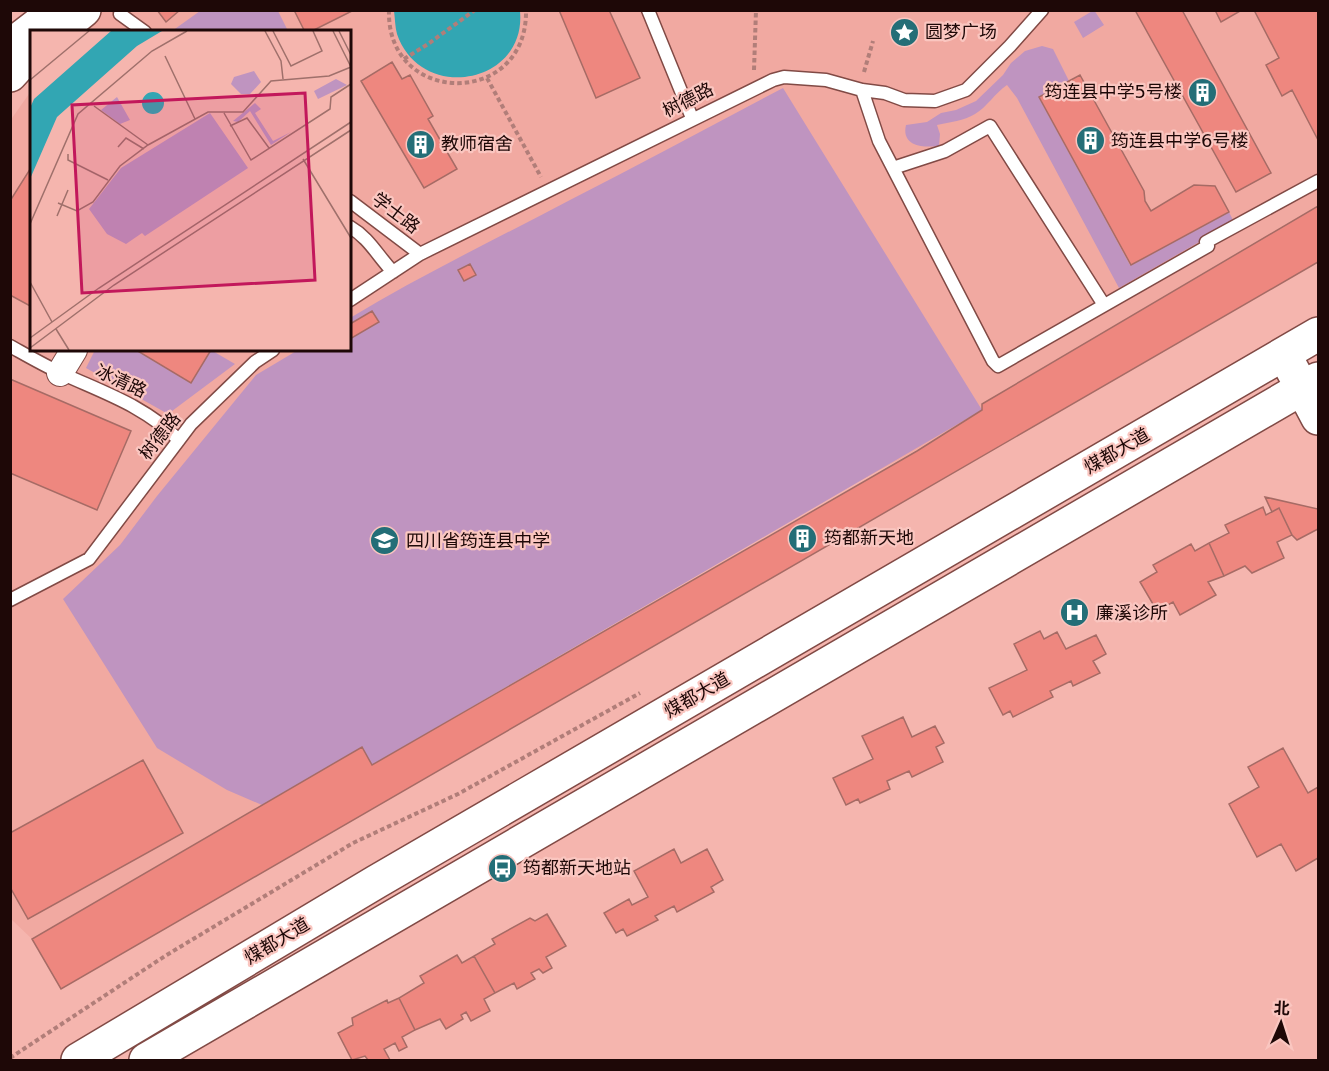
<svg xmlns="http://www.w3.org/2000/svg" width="1329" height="1071" viewBox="0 0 1329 1071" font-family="'DejaVu Sans','Noto Sans SC',sans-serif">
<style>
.built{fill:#f1a9a1}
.green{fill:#bf94c0}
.water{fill:#32a6b3}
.building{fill:#ee877f;stroke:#a66b65;stroke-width:1.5}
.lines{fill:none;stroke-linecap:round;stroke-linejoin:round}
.lane-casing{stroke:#814a45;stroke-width:15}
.street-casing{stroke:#814a45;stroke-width:28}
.secondary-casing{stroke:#814a45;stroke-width:36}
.path{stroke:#b17e79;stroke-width:4;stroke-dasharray:4.5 3;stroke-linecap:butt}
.lane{stroke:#fff;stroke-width:12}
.street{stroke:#fff;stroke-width:26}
.secondary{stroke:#fff;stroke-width:33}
.labels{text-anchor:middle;stroke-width:4.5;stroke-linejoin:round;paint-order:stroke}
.poi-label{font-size:18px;fill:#1e0807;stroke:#fac6c0;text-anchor:start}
.street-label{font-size:18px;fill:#1e0807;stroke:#fac6c0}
.inset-road{fill:none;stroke:#9f706b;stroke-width:1.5}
.view{fill:#c2185b;fill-opacity:0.15;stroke:#c2185b;stroke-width:3}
.inset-edge{fill:none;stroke:#1e0807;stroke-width:3}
</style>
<rect width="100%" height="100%" fill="#f5b5ae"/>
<!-- built -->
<path class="built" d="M92,11H1318V206L982,404V410L906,456L362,748L32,939L11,919L10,121L31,91L32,350H350V32L74,31Z"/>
<!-- green -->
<path class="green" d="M1094,10L1104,25L1083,38L1074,22Z
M200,11H278L288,31H172Z
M1042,46L1053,49L1069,81L1039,98L1130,265L1229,212L1234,222L1119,288L1017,98L1007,85C995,93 987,107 975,114C964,121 950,122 937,125L940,134L939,146C923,148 901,146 906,125L927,122L941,113L956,110L976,101L1003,75L1011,63L1025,51Z
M783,88L982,410L372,765L362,748L262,805L227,790L157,748L63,599L120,545L157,496L256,375L298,350H350V318C421,275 496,239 570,200C641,164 712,125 783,88Z
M95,350H136L191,382L211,350L235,364L168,414L86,368Z"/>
<!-- water -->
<path class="water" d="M394,11H520C527,84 421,104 397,34C395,27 395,18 394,11Z"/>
<!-- building -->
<path class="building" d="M157,10H180L166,22Z
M294,10H351L352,11L310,32H305Z
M559,10H609L640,78L596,98Z
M1135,10H1182L1271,173L1236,192Z
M1215,10H1242L1221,22Z
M1254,10H1318V140L1292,90L1282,96L1266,65L1279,58Z
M392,62L402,79L410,75L433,116L428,119L457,169L424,188L361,81Z
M1080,75L1144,191L1145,201L1151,211L1194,185L1215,186L1229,212L1131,265L1039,97Z
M32,166V307L10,295V201Z
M1318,206V262L61,989L32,939L362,747L372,765L917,451L982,410V404Z
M470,264L476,275L464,281L458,270Z
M372,311L379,322L350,339V324Z
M136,350H211L191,383Z
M10,379L131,431L97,510L10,473Z
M1265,497L1318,509V529L1297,540L1292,535L1279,508L1272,512Z
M1263,507L1266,515L1279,508L1292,535L1277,542L1284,558L1252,573L1245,566L1224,576L1209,543L1229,533L1225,525Z
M1209,543L1224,576L1208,582L1216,595L1180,615L1173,602L1157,611L1140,582L1157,572L1153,565L1191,544L1195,551Z
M1040,631L1044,639L1057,632L1066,649L1096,635L1106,654L1093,661L1100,673L1073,686L1071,681L1050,691L1053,697L1013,717L1010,711L1003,715L989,688L1027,670L1014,644Z
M903,717L912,737L935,726L944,743L936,747L943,762L912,777L909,771L887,781L890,789L860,803L858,799L846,805L833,778L873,759L862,736Z
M1283,748L1308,793L1318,787V858L1296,871L1281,844L1257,857L1229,804L1259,787L1248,767Z
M143,760L183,833L28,919L10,887V833Z
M674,849L681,863L707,849L723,880L711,887L714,892L677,912L674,906L655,916L658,920L627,936L623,929L616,933L604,913L629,899L632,905L648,897L634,871Z
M547,914L566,946L546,957L552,968L543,973L539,969L531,973L535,979L517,989L514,983L495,993L474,956L495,944L492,939L530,918L535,921Z
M457,955L462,963L474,956L495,993L484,999L490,1011L471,1021L466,1012L461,1015L463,1019L446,1029L440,1019L415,1030L399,998L424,983L420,976Z
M399,998L415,1030L402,1037L407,1047L399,1051L395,1043L384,1049L390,1060H368L365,1056L352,1060L338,1033L353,1025L352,1018L387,1000L388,1003Z"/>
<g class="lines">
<defs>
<path id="lane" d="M648,10L692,118
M120,14L145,32
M862,90L879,141L993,361L998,366L1208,246L1206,242L1318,181
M893,168L945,151L990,126L1104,305
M350,201L420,254
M350,227C369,238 377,255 393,272
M350,300L420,254L773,80L784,77L826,80L862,90L885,93L904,100L935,101L966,90L1010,46L1042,10
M10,346C28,356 45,366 63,374C107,394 144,406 179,440
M10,600L89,559L191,424L255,362L273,350"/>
<path id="street" d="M60,373L74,350"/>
<path id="secondary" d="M57,32L84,10
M10,46L57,10
M10,75L32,51
M1292,369L1318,418
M78,1060L376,882L1318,334
M146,1060L1318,379"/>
</defs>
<!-- lane casing -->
<use href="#lane" class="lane-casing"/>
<!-- street casing -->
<use href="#street" class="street-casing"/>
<!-- secondary casing -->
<use href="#secondary" class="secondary-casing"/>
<!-- path -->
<path class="path" d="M389,10C386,107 528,108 526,10
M404,59L428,44L475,10
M754,70L756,10
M864,72L873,41
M487,78L541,177
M10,1058L165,956L353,843L458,794L640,693"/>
<!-- lane -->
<use href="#lane" class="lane"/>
<!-- street -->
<use href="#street" class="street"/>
<!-- secondary -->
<use href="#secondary" class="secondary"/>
</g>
<!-- icons -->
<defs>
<symbol id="sight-disc" viewBox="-11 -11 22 22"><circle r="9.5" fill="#246e77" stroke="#fac6c0"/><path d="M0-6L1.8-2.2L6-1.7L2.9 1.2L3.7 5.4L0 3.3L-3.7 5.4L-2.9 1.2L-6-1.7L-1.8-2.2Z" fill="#fff"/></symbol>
<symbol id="building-disc" viewBox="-11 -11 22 22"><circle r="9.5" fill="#246e77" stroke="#fac6c0"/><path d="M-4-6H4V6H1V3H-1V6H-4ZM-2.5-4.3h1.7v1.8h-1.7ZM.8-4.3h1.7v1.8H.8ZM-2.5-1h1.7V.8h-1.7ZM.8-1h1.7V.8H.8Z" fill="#fff"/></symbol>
<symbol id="school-disc" viewBox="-11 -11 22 22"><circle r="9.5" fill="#246e77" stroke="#fac6c0"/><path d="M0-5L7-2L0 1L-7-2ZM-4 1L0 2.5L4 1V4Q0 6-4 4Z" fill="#fff"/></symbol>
<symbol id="hospital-disc" viewBox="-11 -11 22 22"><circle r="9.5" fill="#246e77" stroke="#fac6c0"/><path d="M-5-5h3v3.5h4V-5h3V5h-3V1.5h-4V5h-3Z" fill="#fff"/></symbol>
<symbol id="bus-disc" viewBox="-11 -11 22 22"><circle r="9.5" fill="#246e77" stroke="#fac6c0"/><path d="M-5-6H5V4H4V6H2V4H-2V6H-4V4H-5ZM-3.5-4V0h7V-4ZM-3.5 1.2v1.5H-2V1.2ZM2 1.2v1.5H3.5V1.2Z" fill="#fff"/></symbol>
</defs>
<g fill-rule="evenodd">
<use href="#sight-disc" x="888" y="16" width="33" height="33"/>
<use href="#building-disc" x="1186" y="76" width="33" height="33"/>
<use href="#building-disc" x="1074" y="124" width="33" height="33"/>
<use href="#building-disc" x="404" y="128" width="33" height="33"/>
<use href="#building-disc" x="786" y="522" width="33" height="33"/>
<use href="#school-disc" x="368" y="524" width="33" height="33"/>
<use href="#hospital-disc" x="1058" y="596" width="33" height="33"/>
<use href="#bus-disc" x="486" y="852" width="33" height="33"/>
</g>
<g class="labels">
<!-- poi labels -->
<g class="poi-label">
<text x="925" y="38">圆梦广场</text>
<text x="1182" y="98" text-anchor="end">筠连县中学5号楼</text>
<text x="1111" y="147">筠连县中学6号楼</text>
<text x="441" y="150">教师宿舍</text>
<text x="824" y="544">筠都新天地</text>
<text x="406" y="547">四川省筠连县中学</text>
<text x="1096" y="619">廉溪诊所</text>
<text x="523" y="874">筠都新天地站</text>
</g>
<!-- street labels -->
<g class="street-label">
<text transform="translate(688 100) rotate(-27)" y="6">树德路</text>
<text transform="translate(396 213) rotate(37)" y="6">学士路</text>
<text transform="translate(121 381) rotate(25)" y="6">冰清路</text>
<text transform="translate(160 436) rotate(-52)" y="6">树德路</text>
<text transform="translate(1117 451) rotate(-30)" y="6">煤都大道</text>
<text transform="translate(697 695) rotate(-30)" y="6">煤都大道</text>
<text transform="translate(277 941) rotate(-31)" y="6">煤都大道</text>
</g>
</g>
<!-- overview -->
<g transform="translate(30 30)">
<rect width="321" height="321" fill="#f5b5ae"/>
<path d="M224,41L231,52L220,64H211L201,54L204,47ZM306,49L317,55L288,69L284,61ZM87,67L100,90L90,94L71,80ZM225,73L231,79L225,83L243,111L261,102L241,115L220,81L208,92L203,91ZM180,83L218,138L115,206L112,203L96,214L77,204L59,179L91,138Z" fill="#bf94c0"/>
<path d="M81,1H132L107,16L27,87L0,149V78L4,69ZM112 73a11 11 0 1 1 22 0a11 11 0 1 1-22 0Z" fill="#32a6b3"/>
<path class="inset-road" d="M235,1L251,31L253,49M243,1L261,36L292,21L283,1M303,1L321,37M309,1L321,25M135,26L165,89M0,50L59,1M64,76L118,115M194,83L221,130L300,79L301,67L321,54M200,96L217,88L239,118M88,117L96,108L114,119M38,124V130L78,150M273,129L321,208M28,173L47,181L63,172L90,136L118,115L178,82H213L241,51L299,46L321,37M27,186L38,160M0,194L48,84L122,21L157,1M0,252L22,292M26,299L39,320M0,308L69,258L321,92M0,318L84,255L321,100"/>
<path class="view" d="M275,63L285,250L52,263L42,75Z"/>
<rect width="321" height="321" class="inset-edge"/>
</g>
<!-- border -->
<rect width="1329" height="1071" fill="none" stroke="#1e0807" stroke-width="24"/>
<!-- north arrow -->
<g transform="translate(1281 1023) rotate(3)" stroke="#fac6c0" stroke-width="4.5" paint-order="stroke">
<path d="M0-4.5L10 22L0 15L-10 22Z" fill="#1e0807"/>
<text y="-9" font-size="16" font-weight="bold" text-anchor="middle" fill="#1e0807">北</text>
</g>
</svg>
